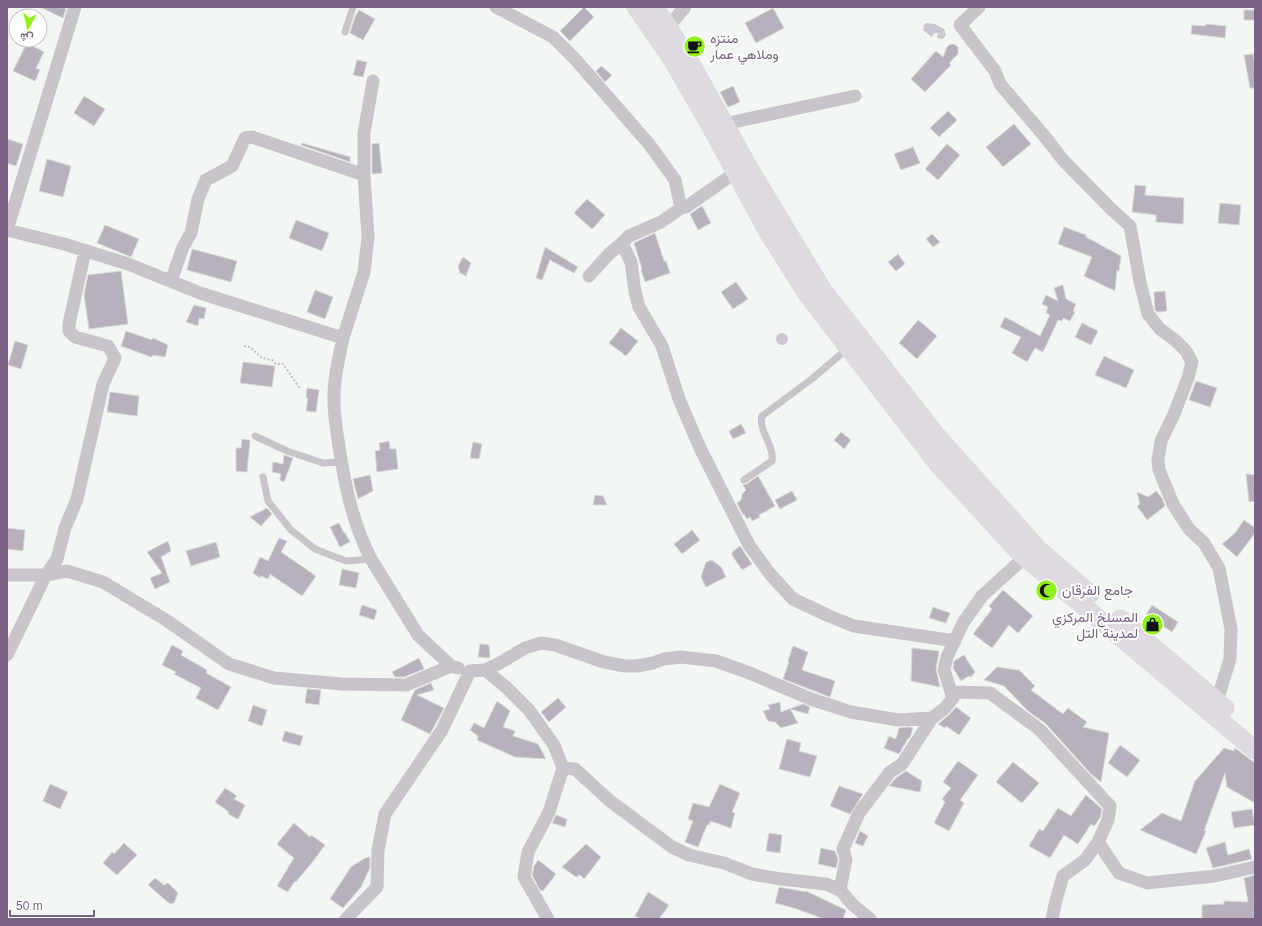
<svg xmlns="http://www.w3.org/2000/svg" width="1262" height="926" viewBox="0 0 1262 926" font-family="Helvetica,Vazirmatn,sans-serif">
<style>
.water{fill:#ccc6d3}
.building{fill:#b9b0be;stroke:#d6d8d6}
.lines{fill:none;stroke-linecap:round;stroke-linejoin:round}
.path{stroke:#bfbbc1;stroke-width:2;stroke-dasharray:2 2;stroke-linecap:butt}
.lane{stroke:#c9c4cc;stroke-width:7}
.street{stroke:#c9c4cc;stroke-width:13}
.secondary{stroke:#dfd9e2;stroke-width:19}
.labels{text-anchor:middle;stroke-width:4;stroke-linejoin:round;paint-order:stroke}
.poi-label{font-size:14px;fill:#7b6387;stroke:#fff;text-anchor:start}
</style>
<rect width="100%" height="100%" fill="#f3f7f4"/>
<!-- water -->
<path class="water" d="M926,23L935,24L944,29L946,35L943,39L937,38L938,33H934L932,37L923,30L924,25Z
M776 339a6 6 0 1 1 12 0a6 6 0 1 1-12 0Z"/>
<!-- building -->
<path class="building" d="M40,7H63L66,9L63,18Z
M584,7L594,17L570,41L560,31Z
M773,8L784,28L756,43L745,23Z
M359,10L375,19L363,40L350,33L355,17Z
M1244,10H1255V20H1244Z
M1206,24L1226,26L1225,38L1191,34L1192,25L1205,26Z
M27,43L44,52L36,68L40,70L35,81L13,71Z
M954,44L958,47V54L949,63L951,65L925,92L911,79L936,51L943,57L947,47L949,45Z
M1253,54L1255,64V88H1250L1244,55Z
M357,60L367,62L363,77L353,75Z
M601,66L612,75L605,82L596,71Z
M733,86L740,102L728,107L720,92Z
M84,96L105,109L94,126L74,113Z
M948,111L957,120L939,137L930,128Z
M1014,124L1031,144L1003,167L986,147Z
M7,139L23,144L16,166L7,163Z
M302,143L350,157V162L301,145Z
M379,143L382,173L372,174V144Z
M947,144L960,155L938,180L925,169Z
M913,147L920,163L901,170L894,154Z
M47,159L71,166L63,197L39,191Z
M1135,185L1146,186L1145,195L1184,198L1183,224L1156,222V215L1132,212Z
M587,199L605,215L592,229L574,213Z
M1220,203L1241,205L1239,225L1218,223Z
M702,206L711,223L698,230L690,214Z
M296,220L329,233L322,251L289,238Z
M105,225L139,239L131,257L97,243Z
M1064,227L1086,235V237L1121,256L1119,271L1117,270L1115,291L1084,276L1092,257L1058,244Z
M655,233L664,261H666L670,273L645,282L641,270L642,269L634,243Z
M932,234L940,242L933,247L926,239Z
M545,247L578,267L574,273L550,260L542,280L536,278Z
M192,249L237,261L231,282L187,270Z
M898,254L905,264L896,271L888,262Z
M463,257L471,263L466,276L460,273L458,266Z
M121,271L128,324L89,329L84,294L88,275Z
M736,282L748,299L733,309L721,292Z
M1063,285L1066,299L1076,304L1073,311L1075,312L1070,321L1063,318L1062,321L1058,320L1043,352L1035,348L1027,362L1012,353L1021,337L1000,327L1005,317L1040,336L1050,315L1046,313L1048,307L1042,304L1046,295L1058,301L1054,288Z
M315,290L333,297L325,319L307,312Z
M1165,291L1167,311L1157,312L1155,310L1154,292Z
M194,305L206,308L204,319L199,318L198,326L186,322Z
M918,320L937,336L917,359L899,343Z
M1082,323L1098,331L1091,345L1075,337Z
M621,328L638,341L626,356L609,343Z
M126,331L152,340L153,338L168,345L165,357L153,355L151,357L121,346Z
M15,341L28,345L21,369L8,365Z
M1104,356L1134,370L1126,388L1095,375Z
M243,362L275,366L272,387L240,383Z
M1196,381L1217,388L1210,407L1189,400Z
M307,388L319,390L316,412L306,411L308,398H306Z
M110,392L139,396L137,416L107,412Z
M741,424L746,433L733,439L729,431Z
M841,432L851,440L844,449L834,440Z
M242,439L250,440L247,472L236,471V448H241Z
M389,441L390,449H396L398,469L377,472L375,451L380,450L379,443Z
M473,442L482,444L479,459L470,458Z
M284,455L293,458L284,482L280,480L281,474L272,472L273,462L283,464Z
M1246,474L1255,475V501L1249,502Z
M370,475L373,491L358,499L353,479Z
M758,476L775,506L759,515L760,517L752,521L750,517L747,519L744,514L743,515L737,503L741,500L742,494L746,490L743,485L747,484Z
M792,491L797,500L780,509L775,500Z
M1156,491L1162,498L1165,506L1147,520L1137,506L1140,504L1137,492L1148,497Z
M595,495L603,496L607,505H593Z
M267,508L272,514L261,526L250,517Z
M1244,520L1255,528V533L1237,557L1222,544L1235,533Z
M339,523L344,533H345L350,542L340,547L330,527Z
M7,528L25,530L23,551L7,549Z
M692,530L700,540L682,554L674,544Z
M279,538L287,541L281,552L316,576L302,596L270,574L268,579L261,576L260,578L253,573L260,557L268,561Z
M168,541L171,551L161,557L170,582L155,589L150,578L162,573L147,552Z
M216,542L220,557L191,566L186,551Z
M740,546L752,564L742,570L732,555V552Z
M712,560L721,567L726,577L706,587L701,577L706,562Z
M342,569L359,573L356,588L339,585Z
M1003,590L1033,616L1018,633L1009,625L992,648L973,634L992,609L989,606Z
M362,605L377,610L374,620L359,615Z
M1152,605L1178,622L1172,632L1146,615Z
M933,607L950,613L946,623L929,618Z
M480,644L489,645L490,658L478,657Z
M172,645L183,651L181,655L207,670L206,673L231,687L218,710L196,698L201,688L174,674L176,672L162,665Z
M793,646L808,652L802,670L835,681L830,697L783,679L789,662L788,661Z
M912,648L939,651L936,669L940,687L911,681Z
M964,655L975,672L971,677L969,676L961,681L953,668L954,661Z
M419,658L424,669L404,677H395L392,672Z
M997,667L1017,670L1018,669L1035,686L1031,690L1063,714L1068,708L1087,722L1083,727L1109,733L1101,782L1091,774L1045,723L1028,711L1004,686L984,680Z
M431,683L434,690L417,695L444,708L430,734L401,720L415,690Z
M307,689L321,690L319,705L305,703Z
M558,698L566,707L549,722L541,712Z
M497,701L510,711L503,727L515,731L513,736L538,744L546,759L515,757L477,740L478,736L470,730L474,723L484,728Z
M780,702L781,712L803,704L810,707L808,714L790,709L798,723L781,728L775,722L768,721L763,711L770,709L768,705Z
M253,705L267,710L262,726L248,721Z
M956,707L971,718L959,735L946,726L945,728L938,724L949,715Z
M909,727L913,728L910,737L907,740L899,754L884,748L889,736L896,739L899,728Z
M285,731L303,736L300,746L282,741Z
M787,739L801,743L799,751L817,756L810,777L779,769Z
M1120,745L1140,760L1127,777L1108,763Z
M1224,748L1234,751L1235,748L1255,763V803L1227,787L1225,773L1204,831H1206L1196,854L1140,830L1162,813L1181,821L1195,781Z
M958,761L978,775L960,800L964,803L949,831L934,823L945,802L942,799L951,788L943,782Z
M1013,762L1039,783L1022,803L996,782Z
M906,771L922,781L920,792L889,786L896,778Z
M50,784L68,792L60,809L43,801Z
M720,784L740,793L732,812L735,813L731,828L710,821L709,825H707L698,847L685,842L693,821L688,819L693,803L709,807Z
M839,786L863,794L850,814L830,806Z
M225,788L237,796L234,799L245,805L238,819L228,814L229,812L215,802Z
M1086,795L1102,809L1100,818L1094,826L1091,824L1078,844L1064,835L1050,858L1029,846L1039,829L1043,831L1058,808L1071,816Z
M1252,809L1255,825L1234,828L1231,812Z
M556,815L567,819L565,827L552,823Z
M294,823L310,837L311,835L325,845L314,860L296,882L295,881L288,892L277,886L294,858L277,844Z
M860,831L868,836L863,846L855,843Z
M769,833L782,835L780,853L766,851Z
M1225,842L1228,855L1249,849L1252,859L1213,868L1206,848Z
M124,843L137,855L117,875L103,863L112,852L114,854Z
M586,844L601,857L584,879L580,875L576,877L562,867Z
M821,848L835,851L838,859L836,868L818,864Z
M370,857V868L361,887L343,908L330,899L351,867L365,858Z
M538,860L556,874L543,891L540,890L532,875L534,866Z
M1255,875V919H1202V905L1224,904V901L1248,902L1244,878Z
M155,878L164,885L168,883L178,893L174,903L170,904L148,885Z
M779,887L806,892V891L846,910L843,919H824L794,908L775,903Z
M648,892L669,905L659,919H641L635,916Z"/>
<g class="lines">
<!-- path -->
<path class="path" d="M244,346L250,347L262,358L272,360L276,364H283L299,387L302,388"/>
<!-- lane -->
<path class="lane" d="M345,32L353,7
M255,436L287,451L323,463L342,462
M263,477L268,501L291,530L315,549L346,561L371,559
M744,480L772,461C775,446 758,431 762,416L813,378L848,348"/>
<!-- street -->
<path class="street" d="M75,7L7,230L64,244L128,264L200,293L343,338C339,358 333,380 334,401C334,417 337,432 339,447C345,486 353,524 371,559L418,635L451,666
M496,7L553,37L575,59L649,144L675,180L681,208L686,207L736,172
M979,7L960,25L995,71L1000,84L1046,138L1063,160L1111,209L1130,226L1140,282L1148,314L1160,329L1175,340L1186,351L1192,362L1188,378L1174,414L1161,441L1158,460L1159,470L1173,504L1189,529L1204,543L1219,568L1231,629L1230,659L1217,701
M668,27L685,7
M724,124L855,96
M622,243L629,236L661,222L681,208
M589,276L609,254L622,243L631,262L635,292L639,307L662,346L679,399L700,448L749,545L770,574L793,599L829,616L854,626L955,641
M171,281L183,247L191,233L198,199L206,180L232,166L245,138L252,137L364,175
M343,338L364,272L368,237L364,175V133L373,81
M7,575H46L7,655
M46,575L67,571L103,582L166,620L229,664L274,678L342,684L406,685L451,666L458,668
M46,575L57,559L65,528L77,499L103,384L115,358L108,346L75,337L69,331V324L85,251
M485,670L498,664L525,648L541,643L555,645L604,662L625,666H637L653,663L664,659L681,657L716,661L747,672L811,699L851,712L898,720L932,718L944,709L953,698L944,670L947,657L963,623L982,596L1025,557
M952,692L990,693L1039,729L1110,806L1108,820L1098,842L1085,860L1063,876L1056,900L1052,919
M563,768L575,769L610,801L672,847L689,855L724,863L752,874L781,879L826,884L840,890L853,905L870,919
M1098,842L1119,873L1147,883L1215,876L1255,867
M840,890L846,859L843,849L859,813L890,772L902,764L932,718
M346,919L377,887L378,850L385,814L442,730L470,671L485,670L506,687L529,710L554,745L563,768L549,812L528,852L524,877L548,919"/>
<!-- secondary -->
<path class="secondary" d="M636,7L672,59L711,127L768,232L807,294L938,464L1019,552L1255,750
M654,7L668,27L694,69L749,168L822,289L937,436L1039,550L1090,594
M1120,619L1225,708"/>
</g>
<!-- icons -->
<defs>
<symbol id="cafe-disc" viewBox="-11 -11 22 22"><circle r="9.5" fill="#90f119" stroke="#fff"/><path d="M-5.5-4.5H6V0H3Q3 3.5 0 3.5H-2.5Q-5.5 3.5-5.5 0ZM3-3.2v2h1.7v-2ZM-6 4.5H4V6H-6Z" fill="#111"/></symbol>
<symbol id="mosque-disc" viewBox="-11 -11 22 22"><circle r="9.5" fill="#90f119" stroke="#fff"/><path d="M3.5-4.9A6 6 0 1 0 3.5 4.9A5 5 0 1 1 3.5-4.9Z" fill="#111"/></symbol>
<symbol id="shop-disc" viewBox="-11 -11 22 22"><circle r="9.5" fill="#90f119" stroke="#fff"/><path d="M-5-2.5h2.3a2.7 3.5 0 0 1 5.4 0H5L5.5 6h-11ZM-1.5-2.5h3a1.5 2.3 0 0 0-3 0Z" fill="#111"/></symbol>
</defs>
<g fill-rule="evenodd">
<use href="#cafe-disc" x="682" y="34" width="25" height="25"/>
<use href="#mosque-disc" x="1034" y="578" width="25" height="25"/>
<use href="#shop-disc" x="1140" y="612" width="25" height="25"/>
</g>
<g class="labels">
<!-- poi labels -->
<g class="poi-label">
<text x="710" y="43">منتزه<tspan x="710" dy="16">وملاهي عمار</tspan></text>
<text x="1062" y="595">جامع الفرقان</text>
<text x="1138" y="622" text-anchor="end">المسلخ المركزي<tspan x="1138" dy="16">لمدينة التل</tspan></text>
</g>
</g>
<!-- border -->
<rect width="1262" height="926" fill="none" stroke="#7b6387" stroke-width="16"/>
<!-- north arrow -->
<g transform="translate(28 28) rotate(188)"><circle r="19" fill="#ffffff" stroke="#cac1cf"/>
<path d="M0-3L7 15L0 10L-7 15Z" fill="#90f119"/>
<text y="-6" font-size="11" font-weight="bold" text-anchor="middle" fill="#7b6387">ش</text>
</g>
<!-- scale -->
<path d="M10 910v6h84v-6" fill="none" stroke="#7b6387" stroke-width="2"/>
<text x="16" y="910" font-size="12" fill="#7b6387" stroke="#ffffff" stroke-width="3" paint-order="stroke">50 m</text>
</svg>
